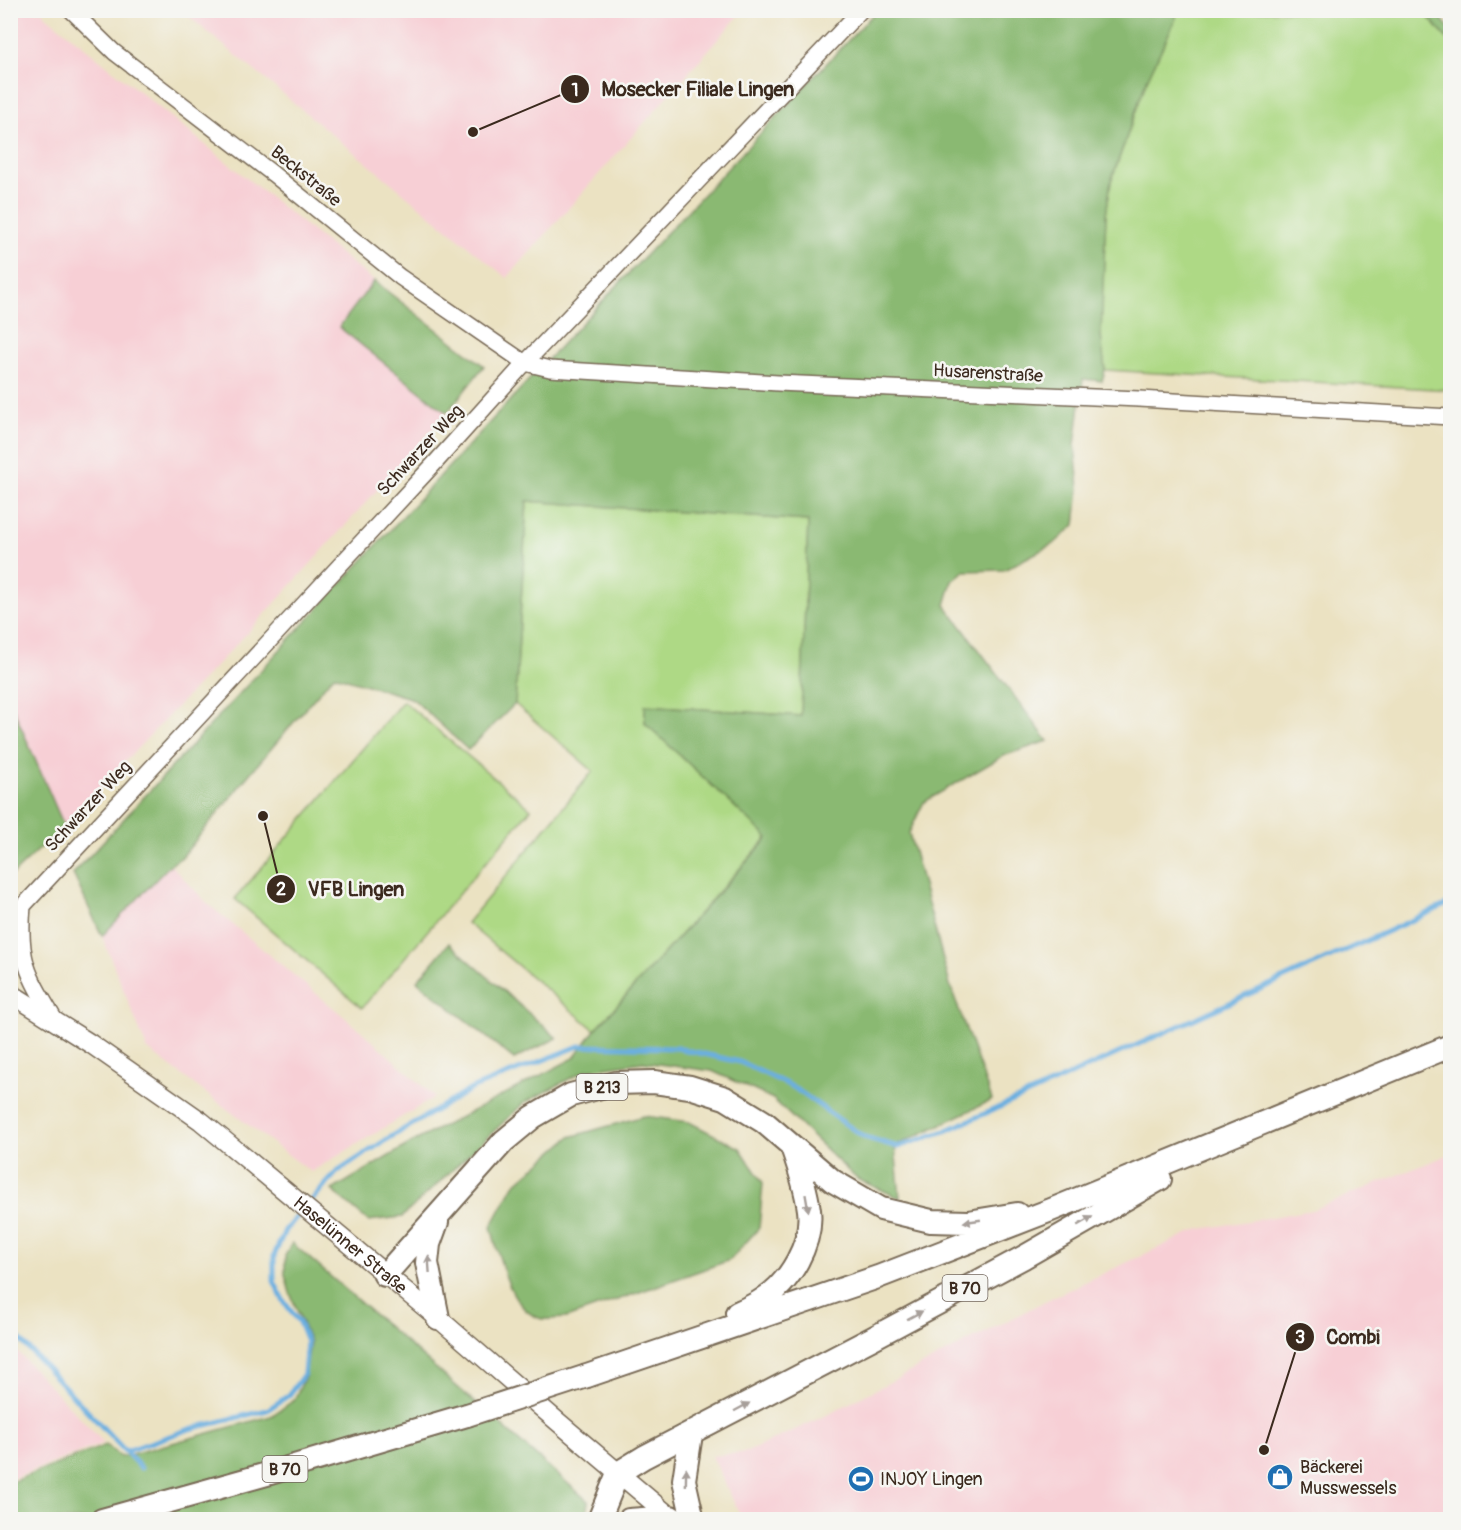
<svg xmlns="http://www.w3.org/2000/svg" width="1461" height="1530" viewBox="0 0 1461 1530" font-family="Pangolin,sans-serif">
<style>
.built{fill:#f7cfd5}
.green{fill:#aed985;stroke:#748252;stroke-width:1.5}
.forest{fill:#8ab972;stroke:#627248;stroke-width:1.5}
.lines{fill:none;stroke-linecap:round;stroke-linejoin:round}
.stream{stroke:#6aafe0;stroke-width:5}
.minor-casing{stroke:#796a57;stroke-width:18}
.tertiary-casing{stroke:#796a57;stroke-width:21}
.primary-casing{stroke:#796a57;stroke-width:26}
.minor{stroke:#fff;stroke-width:15}
.tertiary{stroke:#fff;stroke-width:18}
.primary{stroke:#fff;stroke-width:22}
.primary-bridge-casing{stroke:#796a57;stroke-width:26;stroke-linecap:butt}
.primary-bridge{stroke:#fff;stroke-width:22}
.oneway{fill:#a79f9a}
.labels{text-anchor:middle;stroke-width:5;stroke-linejoin:round;paint-order:stroke}
.shield{fill:#f6f6f2;stroke:#73675e;stroke-width:1.5}
.shield-label{font-size:16px;font-weight:bold;fill:#3b2a1e}
.street-label{font-size:18px;fill:#3b2a1e;stroke:#f6f6f2}
.poi-label{font-size:18px;fill:#3b2a1e;stroke:#f6f6f2;text-anchor:start}
.leader{fill:none;stroke:#3b2a1e;stroke-width:2}
.callout-dot{fill:#3b2a1e;stroke:#f6f6f2;stroke-width:2}
.mark-label{font-size:18px;text-anchor:middle;font-weight:bold;fill:#fff}
.callout-label{font-size:20px;text-anchor:middle;font-weight:bold;fill:#3b2a1e;stroke:#f6f6f2;stroke-width:5;stroke-linejoin:round;paint-order:stroke}
</style>
<rect width="100%" height="100%" fill="#f6f6f2"/>
<filter id="ink" filterUnits="userSpaceOnUse"><feTurbulence type="fractalNoise" baseFrequency=".0167" numOctaves="2"/><feDisplacementMap in="SourceGraphic" scale="12" xChannelSelector="R" yChannelSelector="G"/><feConvolveMatrix kernelMatrix="1 2 1 2 8 2 1 2 1" color-interpolation-filters="sRGB"/></filter>
<filter id="wash" filterUnits="userSpaceOnUse"><feTurbulence type="fractalNoise" baseFrequency=".008" numOctaves="4" result="noise"/><feDisplacementMap in="SourceGraphic" scale="24" xChannelSelector="R" yChannelSelector="G"/><feGaussianBlur stdDeviation="1.35" result="paint"/><feColorMatrix in="noise" values="0 0 0 0 0 0 0 0 0 0 0 0 0 0 0 0 0 1.4 0 .05"/><feComposite in="paint" operator="in"/></filter>
<g filter="url(#wash)">
<rect width="100%" height="100%" fill="#ebe2c2"/>
<!-- built -->
<path class="built" d="M14,11H43L46,16L374,281L340,327L447,413L267,612L64,826L11,704L10,13Z
M182,11H743L507,278Z
M171,865L208,904L359,1029L435,1097L311,1172L147,1049L102,936Z
M1450,1154V1519H742L712,1456L747,1452L827,1415L1047,1300L1196,1230L1312,1210Z
M10,1345H11L104,1443L11,1479Z"/>
<!-- green -->
<path class="green" d="M1175,11H1423L1450,42V390L1105,370L1100,335L1106,214L1111,181L1146,82L1176,18Z
M527,501L808,521L801,716L645,705V723L768,837L595,1030L467,923L593,771L515,704Z
M403,701L531,809L362,1008L235,899Z"/>
<!-- forest -->
<path class="forest" d="M876,11H1175L1176,18L1146,82L1111,181L1106,214L1101,335L1105,370L1102,381L1083,379L1075,445L1079,489L1075,525L1055,543L1004,570L964,571L952,581L945,605L1048,741L1003,756L924,802L909,833L950,985L992,1100L895,1146L900,1198L857,1179L773,1099L712,1071L643,1062L586,1070L524,1103L402,1217L368,1221L332,1190L411,1143L574,1058L595,1030L768,838L645,723V705L801,716L808,521L527,501L515,704L468,750L413,699L334,675L247,777L182,857L170,865L102,936L73,874L562,344Z
M1423,11H1435L1450,29V42Z
M374,281L484,366L447,413L339,327Z
M11,704L64,826L11,876H10Z
M449,943L557,1038L514,1059L417,981Z
M644,1116L689,1122L740,1148L763,1183L759,1228L730,1260L566,1318C559,1318 549,1320 542,1319C509,1311 499,1255 491,1227L514,1185L570,1137Z
M292,1243L588,1501L586,1520H11V1482L106,1445L121,1457L271,1416L294,1400L305,1377L310,1342L290,1293L285,1275V1256Z"/>
<g class="lines">
<!-- stream -->
<path class="stream" d="M10,1329L141,1468
M126,1451L190,1429L267,1410L289,1395L304,1374L307,1342L299,1322L283,1300L274,1281V1256L285,1230L337,1172L386,1140L473,1088L579,1046L677,1048L740,1062L793,1087L864,1137L898,1147L945,1131L991,1111L1450,903"/>
</g>
</g>
<g filter="url(#ink)">
<g class="lines">
<defs>
<path id="minor" d="M71,10L114,52L273,174L400,277L525,363L550,369L778,383L1139,399L1450,417
M23,906C18,960 28,975 55,1020
M10,920L434,464L525,363L861,10"/>
<g id="tertiary">
<path id="s1" d="M10,993L91,1044L201,1121L438,1318L557,1421L674,1520"/>
</g>
<path id="primary" d="M437,1222L429,1244L427,1263L438,1318
M385,1275L504,1141L533,1117L571,1095L616,1083L654,1082L690,1087L725,1098L764,1122L833,1181L881,1209L931,1221L968,1222L1017,1214
M737,1313C746,1309 755,1305 762,1300C790,1283 813,1243 809,1210C806,1188 799,1167 792,1147
M587,1376L878,1277L1051,1210L1450,1046
M691,1434L684,1480L693,1520
M102,1520L267,1474L467,1415
M599,1520L618,1473L644,1457L873,1338L1024,1257L1160,1179
M629,1520L671,1517"/>
</defs>
<!-- minor casing -->
<use href="#minor" class="minor-casing"/>
<!-- tertiary casing -->
<use href="#tertiary" class="tertiary-casing"/>
<!-- primary casing -->
<use href="#primary" class="primary-casing"/>
<!-- minor -->
<use href="#minor" class="minor"/>
<!-- tertiary -->
<use href="#tertiary" class="tertiary"/>
<!-- primary -->
<use href="#primary" class="primary"/>
<defs>
<path id="primary-bridge" d="M467,1415L587,1376"/>
</defs>
<!-- primary-bridge casing -->
<use href="#primary-bridge" class="primary-bridge-casing"/>
<!-- primary-bridge -->
<use href="#primary-bridge" class="primary-bridge"/>
</g>
<!-- one-way arrows -->
<defs><path id="oneway-solid" d="M-6-.8H1V-3.2L6.5 0L1 3.2V.8H-6Z" transform="scale(1.5)"/></defs>
<g class="oneway">
<use href="#oneway-solid" transform="translate(807 1203) rotate(80)"/>
<use href="#oneway-solid" transform="translate(972 1221) rotate(172)"/>
<use href="#oneway-solid" transform="translate(1085 1221) rotate(-30)"/>
<use href="#oneway-solid" transform="translate(429 1264) rotate(-94)"/>
<use href="#oneway-solid" transform="translate(915 1315) rotate(-28)"/>
<use href="#oneway-solid" transform="translate(742 1407) rotate(-28)"/>
<use href="#oneway-solid" transform="translate(686 1477) rotate(-89)"/>
</g>
</g>
<!-- icons -->
<defs>
<symbol id="shop-disc" viewBox="-11 -11 22 22"><circle r="9.5" fill="#1f6fb2" stroke="#f6f6f2"/><path d="M-5-2.5h2.3a2.7 3.5 0 0 1 5.4 0H5L5.5 6h-11ZM-1.5-2.5h3a1.5 2.3 0 0 0-3 0Z" fill="#fff"/></symbol>
<symbol id="stadium-disc" viewBox="-11 -11 22 22"><circle r="9.5" fill="#1f6fb2" stroke="#f6f6f2"/><path d="M0-5a6.5 5 0 1 0 0 10a6.5 5 0 1 0 0-10ZM-3.5-1.8h7v3.6h-7Z" fill="#fff"/></symbol>
</defs>
<g fill-rule="evenodd">
<use href="#shop-disc" x="1265" y="1462" width="30" height="30"/>
<use href="#stadium-disc" x="846" y="1464" width="30" height="30"/>
</g>
<g class="labels">
<!-- shield labels -->
<g class="shield">
<rect x="576.5" y="1074" width="51" height="26" rx="4.5"/>
<rect x="942.5" y="1275" width="45" height="26" rx="4.5"/>
<rect x="262.5" y="1456" width="45" height="26" rx="4.5"/>
</g>
<g class="shield-label">
<text x="602" y="1093">B 213</text>
<text x="965" y="1294">B 70</text>
<text x="285" y="1475">B 70</text>
</g>
<!-- street labels -->
<g class="street-label">
<text transform="translate(306 176) rotate(39)" y="6">Beckstraße</text>
<text transform="translate(988 373) rotate(3)" y="6">Husarenstraße</text>
<text transform="translate(420 450) rotate(-47)" y="6">Schwarzer Weg</text>
<text transform="translate(88 806) rotate(-47)" y="6">Schwarzer Weg</text>
<text dy="6" stroke="none"><textPath href="#s1" startOffset="424">Haselünner Straße</textPath></text>
</g>
<!-- poi labels -->
<g class="poi-label">
<text x="1300" y="1473">Bäckerei<tspan x="1300" dy="21">Musswessels</tspan></text>
<text x="880" y="1485">INJOY Lingen</text>
</g>
</g>
<!-- callouts -->
<path class="leader" d="M473 132L575 89M263 816L281 889M1264 1450L1300 1337"/>
<g class="callout-dot">
<circle cx="473" cy="132" r="6"/>
<circle cx="263" cy="816" r="6"/>
<circle cx="1264" cy="1450" r="6"/>
<circle cx="575" cy="89" r="15"/>
<circle cx="281" cy="889" r="15"/>
<circle cx="1300" cy="1337" r="15"/>
</g>
<g class="mark-label">
<text x="575" y="96">1</text>
<text x="281" y="895">2</text>
<text x="1300" y="1343">3</text>
</g>
<g class="callout-label">
<text x="698" y="96">Mosecker Filiale Lingen</text>
<text x="356" y="896">VFB Lingen</text>
<text x="1353" y="1344">Combi</text>
</g>
<!-- margin -->
<rect width="1461" height="1530" fill="none" stroke="#f6f6f2" stroke-width="36"/>
</svg>
